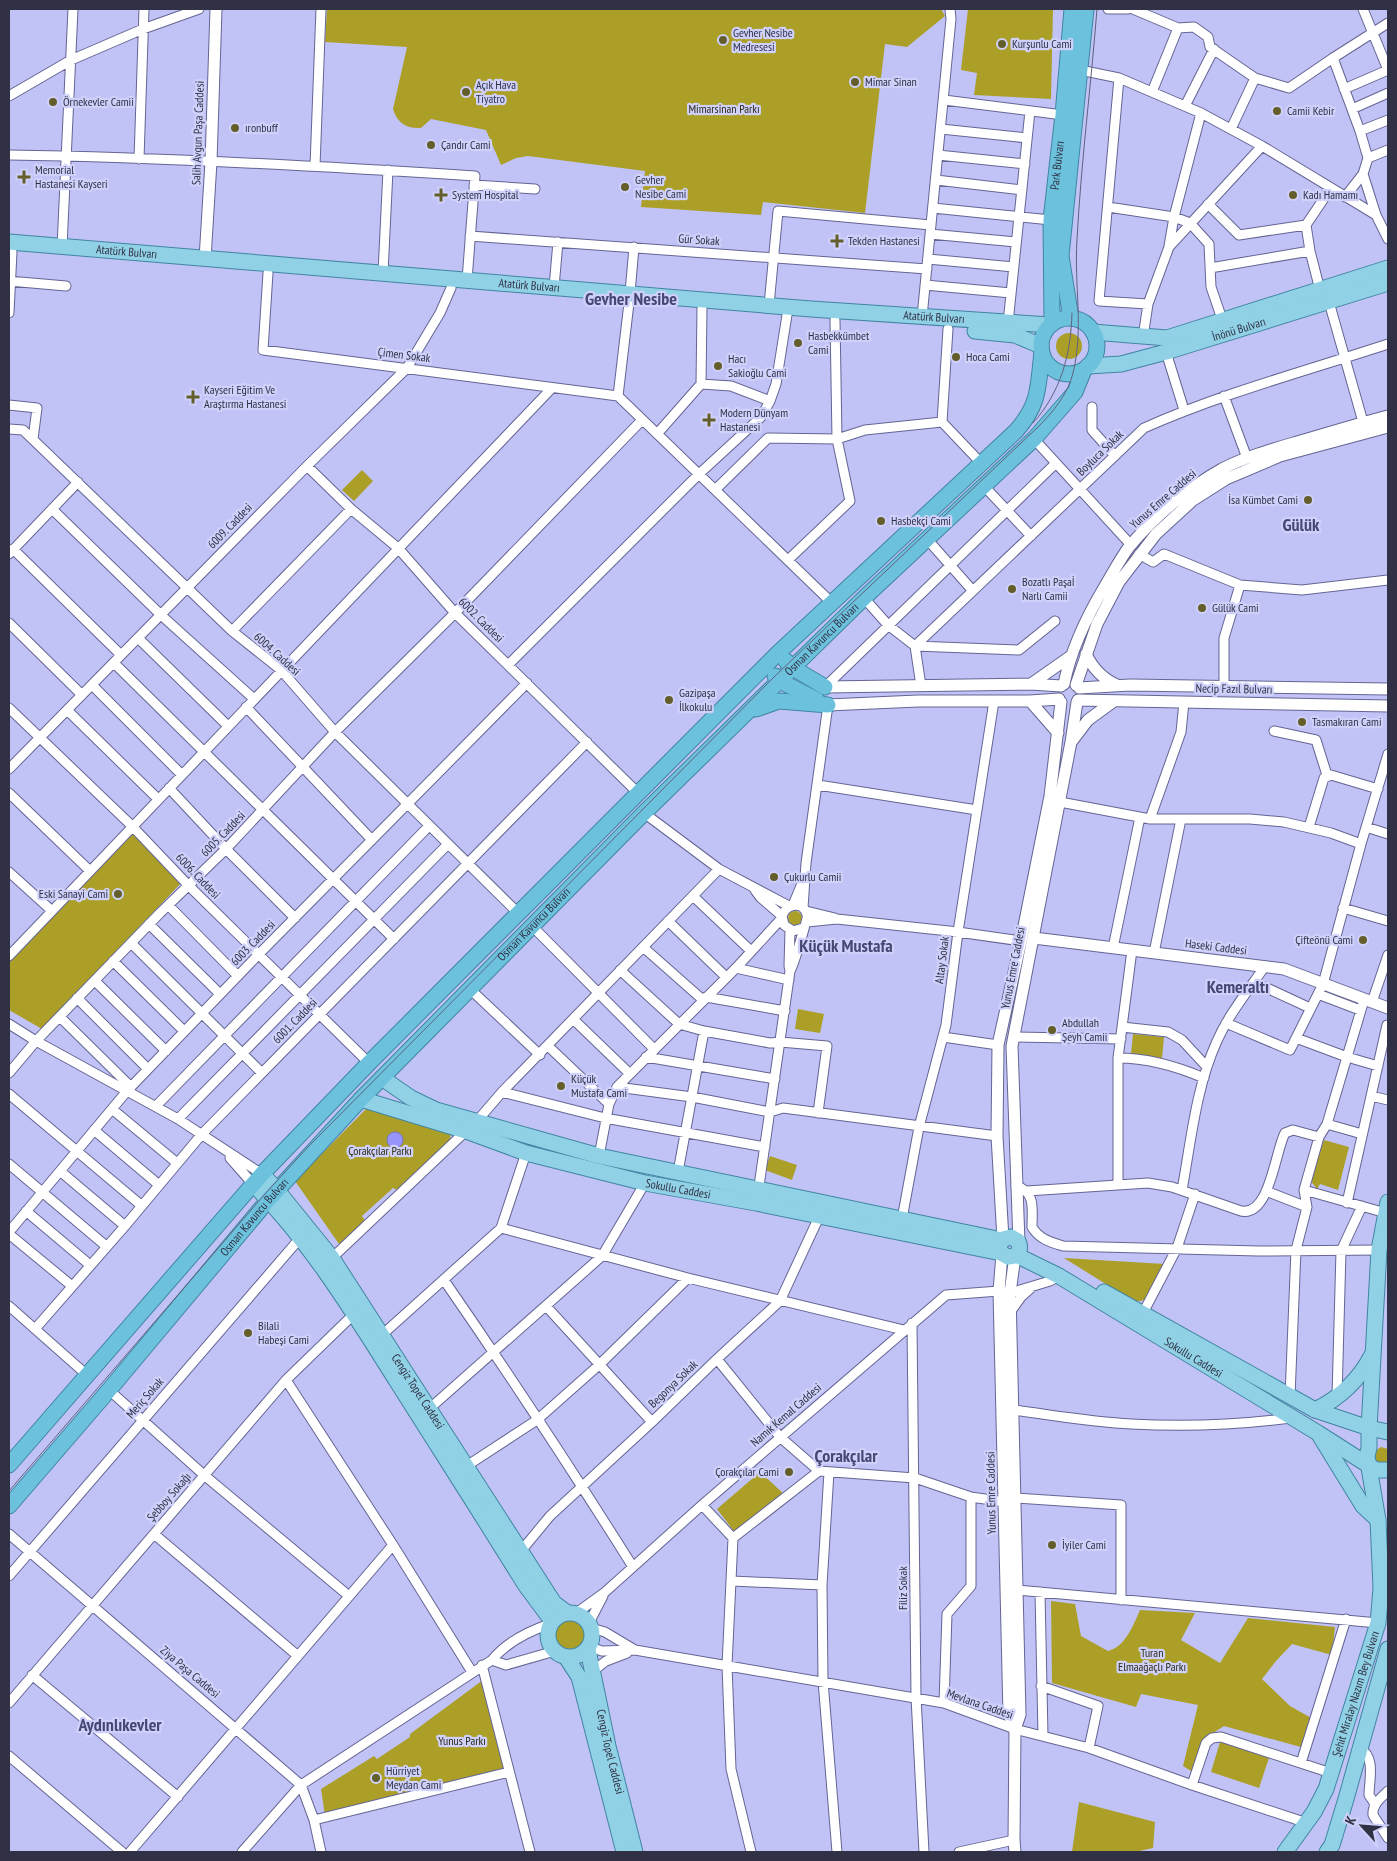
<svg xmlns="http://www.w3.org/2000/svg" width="1397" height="1861" viewBox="0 0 1397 1861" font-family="'PT Sans Narrow',sans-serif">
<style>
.green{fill:#ac9f27}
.water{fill:#9794fc;stroke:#7876c5}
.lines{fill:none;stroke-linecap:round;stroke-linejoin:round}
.minor-casing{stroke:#646593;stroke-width:11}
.tertiary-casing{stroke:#646593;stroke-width:13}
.primary-casing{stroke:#4085a2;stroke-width:17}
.trunk-casing{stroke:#4085a2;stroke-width:17}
.minor{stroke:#fff;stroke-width:9}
.tertiary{stroke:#fff;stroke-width:11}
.primary{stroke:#91d1e5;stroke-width:15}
.trunk{stroke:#6cc2dc;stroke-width:15}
.tram{stroke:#60617f;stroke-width:1}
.poi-dot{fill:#635e2a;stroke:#cfd1fb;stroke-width:2}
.labels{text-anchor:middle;stroke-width:4.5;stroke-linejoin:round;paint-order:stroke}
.poi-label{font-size:12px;fill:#303145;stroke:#cfd1fb;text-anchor:start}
.park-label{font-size:12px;fill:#2d2a15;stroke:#cfd1fb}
.street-label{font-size:12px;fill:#303145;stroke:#cfd1fb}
.district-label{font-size:18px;font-weight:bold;fill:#474773;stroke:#cfd1fb}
</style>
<rect width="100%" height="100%" fill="#c1c3f6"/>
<!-- green -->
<path class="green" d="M327,9H941L945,16L907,47L885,44L865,213L763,202L761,215L641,207L645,171L528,156L516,158L501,165L486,130L431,119L421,128C407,129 397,123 393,109L407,47L325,42Z
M968,9H1053L1051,99L974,95L977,73L961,70Z
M1056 346a13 13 0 1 1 26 0a13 13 0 1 1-26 0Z
M362,470L373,481L354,501L342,490Z
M131,832L183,881L42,1029L9,1010V955Z
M788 918a7 7 0 1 1 14 0a7 7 0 1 1-14 0Z
M798,1009L824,1014L820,1033L795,1029Z
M1133,1034L1164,1037L1162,1058L1131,1054Z
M368,1107L451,1133L450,1141L399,1191L393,1188L362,1216L366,1222L344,1243L339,1244L295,1181Z
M1324,1140L1349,1147L1338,1190L1320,1184L1317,1189L1310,1180Z
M770,1156L797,1165L792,1180L765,1170Z
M1064,1258L1165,1264L1147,1298L1141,1301H1133Z
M1381,1447L1388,1449V1463L1381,1465L1375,1461V1451Z
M760,1472L785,1495L736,1534L717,1509Z
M1051,1601L1075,1604L1081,1636L1108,1651C1125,1647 1133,1626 1140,1610L1195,1613L1181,1640L1220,1663L1248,1618L1335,1627L1332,1655L1292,1644L1276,1661L1262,1679L1290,1706L1313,1719L1308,1749L1224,1726L1210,1735L1196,1774L1183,1766L1198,1705L1141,1694L1136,1707L1052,1683Z
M555 1634a15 15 0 1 1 30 0a15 15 0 1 1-30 0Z
M483,1680L508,1771L419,1788L420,1793L325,1816L321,1789L374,1756L377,1759L410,1737V1734Z
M1220,1742L1269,1758L1259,1788L1211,1772Z
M1079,1802L1155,1822L1153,1848L1135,1852H1072Z"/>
<!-- water -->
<path class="water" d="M387 1140a8 8 0 1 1 16 0a8 8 0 1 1-16 0Z"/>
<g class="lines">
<defs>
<path id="minor" d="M1108,9H1128
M1133,9L1178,28L1194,27L1208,37L1210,47L1255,78L1231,129
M1363,9L1388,70
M1333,58L1360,131L1368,158L1363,174L1376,215L1388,239
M1080,70L1119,78L1201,113L1262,146L1376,215
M1119,78L1099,301L1148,304
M1255,78L1289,88L1333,58L1388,23
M1344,89L1388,70
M1152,92L1178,28
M9,96L71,60L143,29L199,9
M944,100L1063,115
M1185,106L1214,49
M1352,109L1388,93
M941,129L1027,138
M1360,131L1388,120
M9,155C164,157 320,166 475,176L467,280
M938,155L1025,164
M1368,158L1388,150
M139,159L144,9
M315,166L321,9
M936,180L1022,190
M474,185L535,189
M1345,197L1363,174
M1208,204L1239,235L1306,225
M1108,207L1174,217L1190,223L1209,244L1211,287L1223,322
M933,208L1051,220
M930,234L1016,242
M470,236L927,269
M1169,246L1174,217L1201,113
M62,247L73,9
M928,259L1014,267
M1210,268L1310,251
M268,273L263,350L618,396
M383,273L388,170
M9,281L66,286
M925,285L1011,293
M554,287L558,242
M1320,290L1310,251L1306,225L1331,188
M630,293L634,247
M1329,302L1363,422
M769,305L778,211L931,225
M9,313L12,252
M922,317L951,19L950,9
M1008,323L1030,111
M948,329L942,422L981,463
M1143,337L1148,304L1169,247L1262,146
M1166,352L1184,410
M701,384L702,308
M618,396L831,602
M618,396L629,303
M1224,396L1247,458
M9,405L37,408L33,439
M1092,407V430L1115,456
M9,429L23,430L232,631L281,670L335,732L518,913
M657,434L701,384L731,386L770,401
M1034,439L1131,545
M307,466L351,509L398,548L455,613L638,793
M983,485L1031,536
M716,489L768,438L837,439L865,430L942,422
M52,509L161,615L254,699
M927,539L973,591
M13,549L121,655
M9,554L78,482
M1139,554L1153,562L1164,554L1240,585L1302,590L1388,580
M788,560L850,501L837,439L835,320
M864,598L888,625L915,646L1019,650L1055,621
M9,623L82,695
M232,631L351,509
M138,638L228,726
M114,663L394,939
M509,664L699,474L761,417L770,401L776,384L787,315
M92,685L182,775
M921,686L915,646L1144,428C1223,393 1306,371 1388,344
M1224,686V638L1240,585
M825,687L1056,463
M246,707L372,840
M9,708L132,826L189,886L369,1063
M67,710L158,799
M1274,731L1316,740L1327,775
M9,769L307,466L407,368L440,313L451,288
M818,785L977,810
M169,788L226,849L295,918
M9,793L90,871
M1060,802L1150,819H1250L1284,822L1331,833L1361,844
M644,813L719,869L789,906
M1150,819L1181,732L1184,702
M1309,827L1324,778L1331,775L1378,789
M1366,827L1388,834
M9,872L51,910
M755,890L760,897L782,916
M693,896L751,951
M793,905L803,881
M169,906L238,976
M803,908L806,863L828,705
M1343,908L1388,921
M806,911L835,918
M668,921L726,977
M807,922L837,919L958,932L1021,941
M149,924L220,994
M532,926L654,1049
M131,943L262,1073
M643,947L703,1000
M1113,948L1140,817
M1154,953L1181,819
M9,956L552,388
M113,961L184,1031
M736,968L789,980
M620,970L679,1024L704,1031L770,1043L780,1042L827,1046L818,1113
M790,971C793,967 808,918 807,915C804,900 786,904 782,916L784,925L793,931L803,928
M95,981L166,1051
M1254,982L1310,1008
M471,990L540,1055
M1318,994L1360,1010
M706,997L785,1011
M77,998L148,1069
M1372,1002L1388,955
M60,1017L131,1087
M573,1019L629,1073
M1226,1023L1290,1050L1323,984L1361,844L1388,754
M9,1024L36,1041L178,1119L262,1174
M1122,1027L1168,1032L1182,1040L1207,1067
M943,1037L998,1045
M1014,1037L1121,1039
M1296,1038L1347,1057L1378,1066
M548,1046L609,1104
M646,1057L775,1079
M1118,1058C1148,1058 1176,1066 1204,1078
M9,1073L36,1041L160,913L226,849L335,732L455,613L642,420
M617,1087L692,1097L770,1112L783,1108L997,1136
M502,1092L605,1118L765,1147
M9,1094L142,1206
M1371,1096L1388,1100
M156,1106L429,826
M112,1109L177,1163
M178,1119L448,844
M477,1121L502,1092L719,869
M1327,1124L1362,1134
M94,1130L159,1185
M599,1156L609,1104L617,1087L736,968L782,918
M230,1158L253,1184
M9,1164L106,1246
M60,1171L125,1226
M678,1172L704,1031
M1118,1184V1058L1132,950
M1016,1186C1036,1191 1032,1210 1032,1227C1039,1239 1050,1242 1063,1246L1258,1251L1379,1250
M1182,1190C1191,1141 1196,1087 1217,1041C1229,1014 1248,991 1265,966
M1304,1190L1386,1213
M1027,1191L1148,1183L1172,1187L1241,1211C1270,1217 1275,1151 1285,1133L1293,1130L1319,1137
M1266,1191L1307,1207
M758,1193L790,971L789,966L790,930
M1347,1203L1387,1025
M26,1211L90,1265
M902,1219L919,1127L946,1025L958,932L994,701
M501,1228L688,1278L904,1330
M9,1232L127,1091L259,954L527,683
M9,1234L72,1286
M332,1258L466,1131
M444,1280C509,1374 572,1470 633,1567
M9,1306L87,1375
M546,1306L652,1422
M1011,1311L1021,1297L1030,1289
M1143,1313L1177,1248L1195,1194
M912,1323L916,1697L924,1852
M35,1329L125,1226L202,1134L587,742
M383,1334L501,1228L526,1153
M717,1359L780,1437L819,1471L915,1478L971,1497L1005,1502L1015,1498L1121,1505V1600
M286,1380L393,1545L472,1672
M109,1390L204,1475L349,1596
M1290,1396L1296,1250L1307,1207L1304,1190L1319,1137L1327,1124L1364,1000
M1337,1397L1341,1251L1362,1206
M429,1409L602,1256L645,1183
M1013,1410C1052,1415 1092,1422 1131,1424C1185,1427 1238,1425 1291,1418
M465,1467L537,1420L599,1365L688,1278
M829,1472L822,1585L823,1681L837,1852
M702,1505L733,1538L727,1666L731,1769L751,1852
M9,1534L301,1785L314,1820L321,1852
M154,1534L298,1656
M733,1538L819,1471
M521,1551L550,1516L652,1422L717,1359L780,1301L819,1217
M9,1576L301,1237
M732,1581L822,1585
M1017,1590L1378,1623
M1040,1592L1043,1736
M575,1614L604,1593L702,1505L946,1295L999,1291L1010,1293L1050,1281L1059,1276
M589,1623L603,1596
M591,1628L605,1632L635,1650
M590,1647L602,1651L635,1650L944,1703L1015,1729L1089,1748L1192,1785L1307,1823
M492,1660L506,1665L555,1651
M482,1665L530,1852
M593,1671L606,1661L627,1653
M32,1675L178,1797
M1041,1686L1098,1706L1089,1748
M9,1703L286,1380L354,1314
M944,1703L947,1614L971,1586V1497
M1360,1749C1376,1756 1369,1781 1369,1795L1375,1804
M9,1756L122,1852
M1301,1763L1346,1619
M1192,1785L1206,1743L1212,1738L1221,1737L1331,1773
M1388,1791C1381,1798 1372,1804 1373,1815L1388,1838
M314,1820L509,1772
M130,1852L393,1545
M242,1852L301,1785L492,1660C506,1643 529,1631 550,1624
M959,1852L1014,1840"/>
<path id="tertiary" d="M205,259L211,162L216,9
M1086,654C1093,669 1103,679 1117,685
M1031,684L1071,656
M1064,684C1071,649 1087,616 1105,586C1113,573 1120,559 1129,547C1154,517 1188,488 1222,469C1247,456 1277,448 1304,440C1332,432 1360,423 1388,416
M1076,685L1097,624L1119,582L1156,534L1193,500L1226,479L1280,456L1388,427
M825,687L1031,684L1061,686
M1079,688L1130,685L1388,689
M1078,700L1388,706
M1030,701L1058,733
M828,705L918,701H1030L1059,699
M1072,741L1088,720L1114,701
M1034,938L1284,969L1388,1008
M1003,1239L997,1136L998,1045L1021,941L1050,796L1061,702
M1019,1243L1012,1046L1071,742L1077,702
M1002,1254L999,1291L1009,1715L1015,1729
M1015,1256L1010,1293L1020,1715L1015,1729L1014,1840L1015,1852"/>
<g id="primary">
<path id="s1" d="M9,242L811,309L1050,325"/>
<path d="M975,331L1015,335L1041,346"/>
<path d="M1093,332L1167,338L1388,268"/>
<path id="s2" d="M1088,366L1121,364L1166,352L1388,283"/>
<path d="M382,1078L411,1098L436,1110L599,1156L1002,1240"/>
<path id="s3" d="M361,1099L466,1131L526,1153L645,1183L756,1203L1001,1253L1008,1257C1018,1257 1022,1250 1018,1241L1011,1237L1003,1239L999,1246L1001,1253"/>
<path id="s4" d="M262,1174L277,1190L332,1258L554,1603L566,1612"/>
<path d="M253,1184C310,1241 353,1312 396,1380C440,1449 483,1517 526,1586L552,1621"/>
<path id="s5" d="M1016,1255L1059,1276L1318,1433L1376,1470H1388"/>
<path d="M1104,1292L1315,1410L1369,1428L1388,1432"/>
<path d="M1315,1410C1340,1398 1359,1380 1372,1355"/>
<path d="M1320,1436L1363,1506L1378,1520"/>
<circle cx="570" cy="1635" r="22"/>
<path id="s6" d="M588,1650L608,1746L635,1852"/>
<path d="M566,1657L579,1677L624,1852"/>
<path id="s7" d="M1285,1852L1314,1812L1326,1789L1378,1623L1379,1612L1381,1588L1378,1520L1367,1456L1369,1448V1428L1379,1250L1388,1202"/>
<path d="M1327,1852L1332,1845L1346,1799L1388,1649"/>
</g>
<g id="trunk">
<path d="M1071,318L1061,256L1086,9"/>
<circle cx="1069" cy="346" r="28"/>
<path id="s8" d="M1052,324L1051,220L1063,115L1072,9"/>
<path d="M786,661L793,668L825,687"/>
<path d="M775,676L780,681L817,700"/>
<path d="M756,709L779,701L828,705"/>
<path d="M9,1465L262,1174L369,1063L777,654L1016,431C1040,404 1038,386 1042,352"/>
<path id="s9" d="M9,1506L109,1390L269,1199L361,1099L644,813L864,598L1034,439L1075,392L1084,370"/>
</g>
</defs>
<!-- minor casing -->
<use href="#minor" class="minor-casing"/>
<!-- tertiary casing -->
<use href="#tertiary" class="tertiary-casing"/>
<!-- primary casing -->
<use href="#primary" class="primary-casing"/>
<!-- trunk casing -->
<use href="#trunk" class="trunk-casing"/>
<!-- minor -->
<use href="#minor" class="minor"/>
<!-- tertiary -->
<use href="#tertiary" class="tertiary"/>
<!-- primary -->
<use href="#primary" class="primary"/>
<!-- trunk -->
<use href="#trunk" class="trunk"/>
<!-- tram -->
<path class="tram" d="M1033,423C1061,392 1071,354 1072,313
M9,1491L264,1195L308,1147L775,676L1038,427C1053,412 1068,394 1073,373C1084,329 1074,285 1077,240C1081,163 1091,86 1097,9"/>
</g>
<!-- markers -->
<g class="poi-dot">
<circle cx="723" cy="40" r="5"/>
<circle cx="1002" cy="44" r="5"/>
<circle cx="855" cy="82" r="5"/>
<circle cx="466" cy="92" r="5"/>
<circle cx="53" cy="102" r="5"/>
<circle cx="1277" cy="111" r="5"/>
<circle cx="235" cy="128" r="5"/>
<circle cx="431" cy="145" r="5"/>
<path d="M21.5 169.5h5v5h5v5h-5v5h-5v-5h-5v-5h5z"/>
<circle cx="625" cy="187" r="5"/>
<path d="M438.5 187.5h5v5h5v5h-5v5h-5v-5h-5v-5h5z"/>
<circle cx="1293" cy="195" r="5"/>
<path d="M834.5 233.5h5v5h5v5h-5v5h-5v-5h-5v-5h5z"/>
<circle cx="798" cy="343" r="5"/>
<circle cx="956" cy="357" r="5"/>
<circle cx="718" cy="366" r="5"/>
<path d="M190.5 389.5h5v5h5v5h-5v5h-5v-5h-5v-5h5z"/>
<path d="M706.5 412.5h5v5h5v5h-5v5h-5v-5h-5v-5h5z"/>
<circle cx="1308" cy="500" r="5"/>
<circle cx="881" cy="521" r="5"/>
<circle cx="1012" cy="589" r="5"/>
<circle cx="1202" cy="608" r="5"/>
<circle cx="669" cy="700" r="5"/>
<circle cx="1302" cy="722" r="5"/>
<circle cx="774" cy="877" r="5"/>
<circle cx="118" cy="894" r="5"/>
<circle cx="1363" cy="940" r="5"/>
<circle cx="1052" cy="1030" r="5"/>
<circle cx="561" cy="1086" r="5"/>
<circle cx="248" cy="1333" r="5"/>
<circle cx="789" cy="1472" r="5"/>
<circle cx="1052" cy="1545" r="5"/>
<circle cx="376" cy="1778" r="5"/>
</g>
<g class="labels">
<!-- poi labels -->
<g class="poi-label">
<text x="733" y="37">Gevher Nesibe<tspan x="733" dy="14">Medresesi</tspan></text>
<text x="1012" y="48">Kurşunlu Cami</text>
<text x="865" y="86">Mimar Sinan</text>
<text x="476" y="89">Açık Hava<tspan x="476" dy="14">Tiyatro</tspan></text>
<text x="63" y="106">Örnekevler Camii</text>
<text x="1287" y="115">Camii Kebir</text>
<text x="245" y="132">ıronbuff</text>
<text x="441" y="149">Çandır Cami</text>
<text x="35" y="174">Memorial<tspan x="35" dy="14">Hastanesi Kayseri</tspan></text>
<text x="635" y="184">Gevher<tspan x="635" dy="14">Nesibe Cami</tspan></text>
<text x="452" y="199">System Hospital</text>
<text x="1303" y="199">Kadı Hamamı</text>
<text x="848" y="245">Tekden Hastanesi</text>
<text x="808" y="340">Hasbekkümbet<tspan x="808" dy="14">Cami</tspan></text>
<text x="966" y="361">Hoca Cami</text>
<text x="728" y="363">Hacı<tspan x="728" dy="14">Sakioğlu Cami</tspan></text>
<text x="204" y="394">Kayseri Eğitim Ve<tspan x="204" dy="14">Araştırma Hastanesi</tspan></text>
<text x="720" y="417">Modern Dünyam<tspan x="720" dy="14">Hastanesi</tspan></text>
<text x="1298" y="504" text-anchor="end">İsa Kümbet Cami</text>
<text x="891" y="525">Hasbekçi Cami</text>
<text x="1022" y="586">Bozatlı Paşaİ<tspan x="1022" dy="14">Narlı Camii</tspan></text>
<text x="1212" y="612">Gülük Cami</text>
<text x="679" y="697">Gazipaşa<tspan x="679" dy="14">İlkokulu</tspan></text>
<text x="1312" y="726">Tasmakıran Cami</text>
<text x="784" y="881">Çukurlu Camii</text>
<text x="108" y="898" text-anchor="end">Eski Sanayi Cami</text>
<text x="1353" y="944" text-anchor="end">Çifteönü Cami</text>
<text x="1062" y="1027">Abdullah<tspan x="1062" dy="14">Şeyh Camii</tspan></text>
<text x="571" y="1083">Küçük<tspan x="571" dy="14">Mustafa Cami</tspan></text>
<text x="258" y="1330">Bilali<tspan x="258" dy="14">Habeşi Cami</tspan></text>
<text x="779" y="1476" text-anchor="end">Çorakçılar Cami</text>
<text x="1062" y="1549">İyiler Cami</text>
<text x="386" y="1775">Hürriyet<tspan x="386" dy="14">Meydan Cami</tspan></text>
</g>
<!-- park labels -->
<g class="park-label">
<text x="724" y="113">Mimarsinan Parkı</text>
<text x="380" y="1155">Çorakçılar Parkı</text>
<text x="1152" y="1657">Turan<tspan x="1152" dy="14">Elmaağaçlı Parkı</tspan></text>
<text x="462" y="1745">Yunus Parkı</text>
</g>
<!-- street labels -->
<g class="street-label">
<text transform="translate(198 133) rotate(-88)" y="4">Salih Avgun Paşa Caddesi</text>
<text dy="4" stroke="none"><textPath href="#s8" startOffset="159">Park Bulvarı</textPath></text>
<text transform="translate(699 240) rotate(4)" y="4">Gür Sokak</text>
<text dy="4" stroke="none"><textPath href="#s1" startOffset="118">Atatürk Bulvarı</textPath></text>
<text dy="4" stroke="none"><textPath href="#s1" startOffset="522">Atatürk Bulvarı</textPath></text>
<text dy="4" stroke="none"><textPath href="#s1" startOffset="928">Atatürk Bulvarı</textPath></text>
<text dy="4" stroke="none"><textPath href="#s2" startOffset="156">İnönü Bulvarı</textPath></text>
<text transform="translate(404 355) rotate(7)" y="4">Çimen Sokak</text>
<text transform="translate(1100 453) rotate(-44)" y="4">Boyluca Sokak</text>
<text transform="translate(1163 499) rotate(-41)" y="4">Yunus Emre Caddesi</text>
<text transform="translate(230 526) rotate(-46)" y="4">6009. Caddesi</text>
<text transform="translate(481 620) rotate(45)" y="4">6002. Caddesi</text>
<text dy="4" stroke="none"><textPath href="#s9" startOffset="1189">Osman Kavuncu Bulvarı</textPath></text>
<text transform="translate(277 654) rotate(42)" y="4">6004. Caddesi</text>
<text transform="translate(1234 689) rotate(1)" y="4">Necip Fazıl Bulvarı</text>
<text transform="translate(223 834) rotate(-46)" y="4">6005. Caddesi</text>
<text transform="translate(198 876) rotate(46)" y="4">6006. Caddesi</text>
<text dy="4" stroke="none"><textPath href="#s9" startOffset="784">Osman Kavuncu Bulvarı</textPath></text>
<text transform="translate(253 943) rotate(-46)" y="4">6003. Caddesi</text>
<text transform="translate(1216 947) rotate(7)" y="4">Haseki Caddesi</text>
<text transform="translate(942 960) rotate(-83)" y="4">Altay Sokak</text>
<text transform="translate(1013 968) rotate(-79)" y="4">Yunus Emre Caddesi</text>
<text transform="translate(295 1021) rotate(-46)" y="4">6001. Caddesi</text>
<text dy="4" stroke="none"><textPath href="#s3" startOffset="330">Sokullu Caddesi</textPath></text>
<text dy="4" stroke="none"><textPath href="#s9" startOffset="379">Osman Kavuncu Bulvarı</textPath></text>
<text dy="4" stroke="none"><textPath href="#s5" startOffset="205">Sokullu Caddesi</textPath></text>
<text transform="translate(673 1384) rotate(-44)" y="4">Begonya Sokak</text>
<text dy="4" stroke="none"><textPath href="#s4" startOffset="268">Cengiz Topel Caddesi</textPath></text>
<text transform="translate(145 1398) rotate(-49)" y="4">Meriç Sokak</text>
<text transform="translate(786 1415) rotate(-41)" y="4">Namık Kemal Caddesi</text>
<text transform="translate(991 1493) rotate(-91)" y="4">Yunus Emre Caddesi</text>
<text transform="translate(169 1497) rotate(-49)" y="4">Şebboy Sokağı</text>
<text transform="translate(903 1588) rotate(-90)" y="4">Filiz Sokak</text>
<text transform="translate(190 1672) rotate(40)" y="4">Ziya Paşa Caddesi</text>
<text dy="4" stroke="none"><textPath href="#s7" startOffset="175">Şehit Miralay Nazım Bey Bulvarı</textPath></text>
<text transform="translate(980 1704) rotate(19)" y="4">Mevlana Caddesi</text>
<text dy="4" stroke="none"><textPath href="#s6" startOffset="104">Cengiz Topel Caddesi</textPath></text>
</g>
<!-- district labels -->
<g class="district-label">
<text x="631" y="305">Gevher Nesibe</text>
<text x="1301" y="531">Gülük</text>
<text x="846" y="952">Küçük Mustafa</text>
<text x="1238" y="993">Kemeraltı</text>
<text x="846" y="1462">Çorakçılar</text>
<text x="120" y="1731">Aydınlıkevler</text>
</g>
</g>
<!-- border -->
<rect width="1397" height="1861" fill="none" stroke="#303145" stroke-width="20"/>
<!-- north arrow -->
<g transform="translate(1362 1826) rotate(296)" stroke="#cfd1fb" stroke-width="4" paint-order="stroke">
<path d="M0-4L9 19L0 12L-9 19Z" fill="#303145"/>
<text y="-8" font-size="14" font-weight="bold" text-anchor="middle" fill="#303145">K</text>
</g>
</svg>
